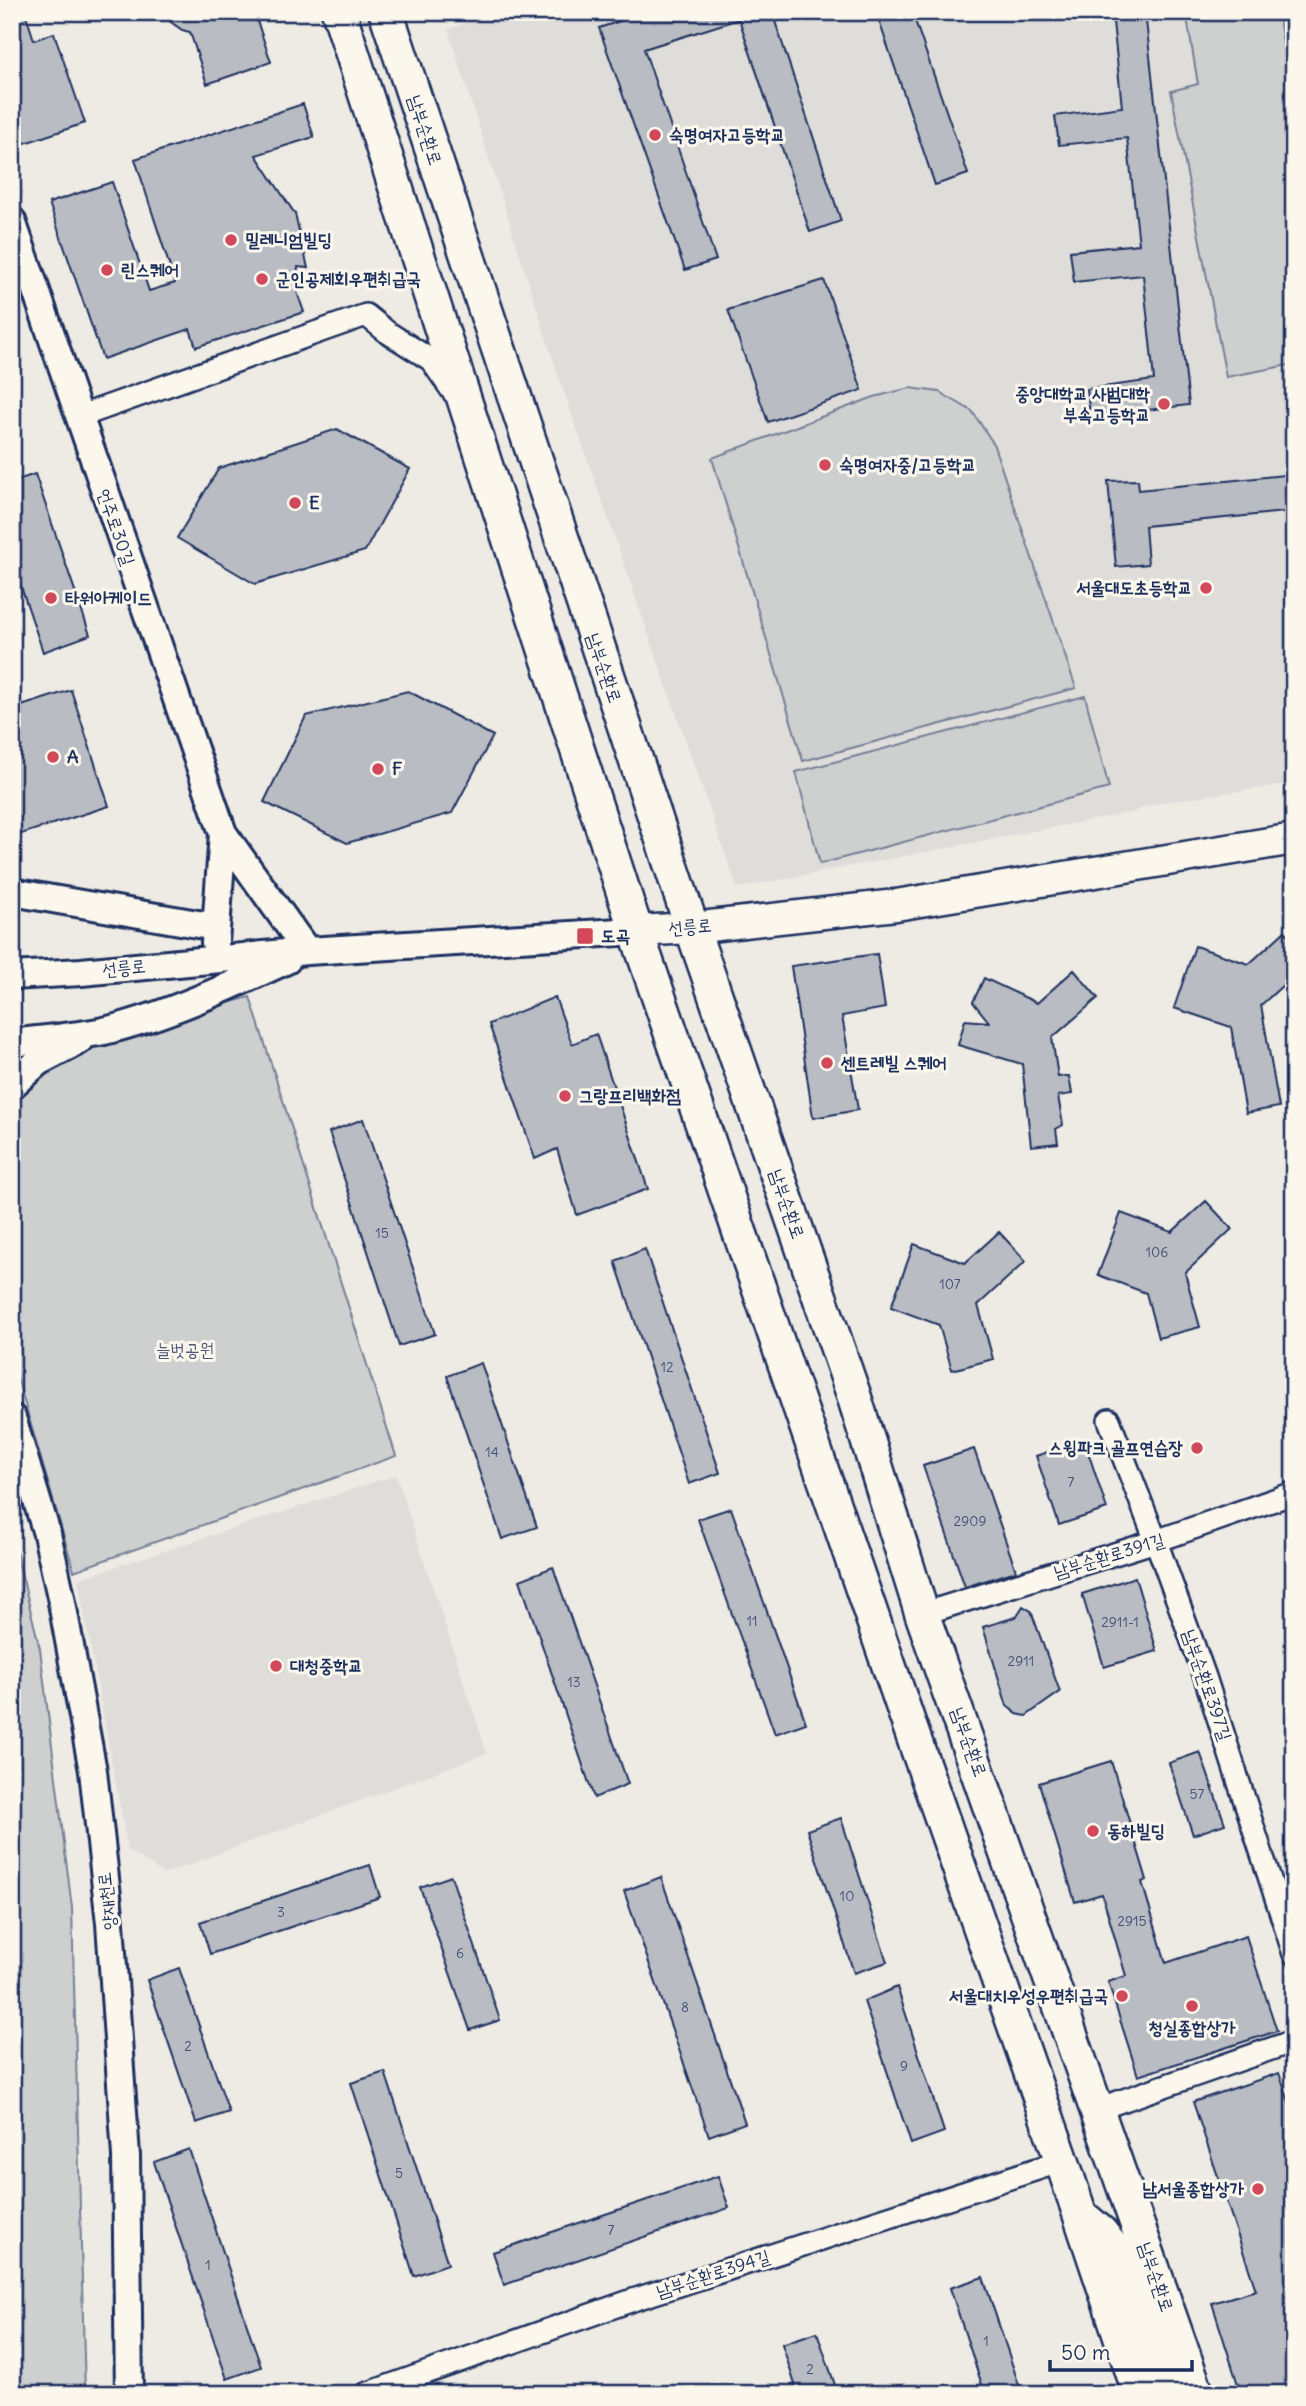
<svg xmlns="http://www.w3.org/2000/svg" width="1306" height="2406" viewBox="0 0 1306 2406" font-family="Delius,'Poor Story',sans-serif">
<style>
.built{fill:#deddda}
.green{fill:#cecfcf;stroke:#747f96;stroke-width:2}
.building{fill:#b9bcc3;stroke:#1b2f5e;stroke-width:2}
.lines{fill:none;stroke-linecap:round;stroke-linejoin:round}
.minor-casing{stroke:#1b2f5e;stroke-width:26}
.tertiary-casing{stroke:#1b2f5e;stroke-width:32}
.secondary-casing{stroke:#1b2f5e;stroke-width:35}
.primary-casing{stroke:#1b2f5e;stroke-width:38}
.minor{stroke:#fbf7ec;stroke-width:21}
.tertiary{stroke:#fbf7ec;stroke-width:26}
.secondary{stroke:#fbf7ec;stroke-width:30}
.primary{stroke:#fbf7ec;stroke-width:33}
.poi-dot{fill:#d1495b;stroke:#fbf7ec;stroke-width:2.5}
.labels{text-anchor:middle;stroke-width:6;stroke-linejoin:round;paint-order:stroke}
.number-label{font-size:14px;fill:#425277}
.street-label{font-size:18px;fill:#1b2f5e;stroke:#fbf7ec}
.poi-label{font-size:18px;font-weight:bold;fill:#1b2f5e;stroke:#fbf7ec;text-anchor:start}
.park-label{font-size:18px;fill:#48577a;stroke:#fbf7ec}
</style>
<rect width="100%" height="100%" fill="#eeebe4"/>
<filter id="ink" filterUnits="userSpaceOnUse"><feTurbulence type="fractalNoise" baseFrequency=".0143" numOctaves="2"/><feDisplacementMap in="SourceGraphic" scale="14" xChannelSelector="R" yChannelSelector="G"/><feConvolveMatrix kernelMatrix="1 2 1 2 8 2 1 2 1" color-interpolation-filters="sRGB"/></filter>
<g filter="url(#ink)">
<!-- built -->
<path class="built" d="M498,12H1294V783L1163,802L1143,807L1134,812L737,888L559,378L448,29Z
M396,1475L487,1753L164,1874L128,1850L78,1579Z"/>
<!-- green -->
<path class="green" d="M1186,12H1278L1287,68H1294V364L1226,377L1171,91L1198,84Z
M910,388L939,392L972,411L993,443L1076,688L803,761L712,458L874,397Z
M1085,696L1109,788L820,864L796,772Z
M250,997L396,1456L74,1571L12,1360V1084L57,1049Z
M12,1535L40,1649L72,1908L85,2394H12Z"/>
<!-- building -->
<path class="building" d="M12,12H25L34,40L54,33L85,123L22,144L12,116Z
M157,12H254L271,62L207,84L190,32L182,30Z
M647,12H772L841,221L810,232L739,19L644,49L716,260L685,270L599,28Z
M876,12H912L968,174L935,185Z
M1112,12H1145L1189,405L1090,417L1087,389L1154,380L1143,275L1074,282L1070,251L1139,244L1127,138L1059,145L1055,116L1122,107Z
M303,104L314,137L256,155L295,214L308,268L298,267L296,289L304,312L196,347L190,329L103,359L49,203L112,182L149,291L175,283L135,159Z
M824,280L862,390L768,422L728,310Z
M337,429L410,469L365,551L255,584L177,538L219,468Z
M35,474L90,635L43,652L12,560V482Z
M1294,474V511L1145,526L1148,564L1116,567L1108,481L1138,480L1139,490Z
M71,690L109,806L12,837V709Z
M408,691L493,736L452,813L347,843L264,802L306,716Z
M1285,931L1294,941V975L1261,1005L1279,1107L1246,1113L1231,1027L1174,1008L1195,946L1249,964Z
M877,954L885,1008L842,1016L858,1110L813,1118L791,966Z
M1074,970L1098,998L1052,1038L1058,1077L1069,1076L1072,1094L1058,1096L1063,1125L1056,1129L1058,1143L1031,1146L1022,1064L958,1045L965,1020L989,1022L973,1002L984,978L1037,1003Z
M555,997L572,1044L596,1034L648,1189L577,1215L557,1149L535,1159L489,1024Z
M363,1119L435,1334L399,1346L329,1132Z
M1206,1201L1232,1229L1185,1273L1200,1327L1158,1338L1146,1293L1098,1275L1121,1213L1172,1232Z
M999,1232L1026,1261L978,1305L993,1359L952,1370L939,1325L891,1307L914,1244L965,1263Z
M645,1249L720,1473L689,1484L615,1261Z
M481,1363L537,1527L502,1539L447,1376Z
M1084,1440L1107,1509L1059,1525L1036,1456Z
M974,1449L1016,1571L965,1587L923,1466Z
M731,1508L806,1723L775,1734L698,1519Z
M553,1567L628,1784L594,1798L520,1580Z
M1135,1577L1157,1651L1104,1667L1082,1594Z
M1023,1606L1031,1611L1060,1692L1026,1716L1017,1714L1007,1706L983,1627L1016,1617Z
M1200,1752L1225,1824L1193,1835L1169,1763Z
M1111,1761L1147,1880L1142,1882L1166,1963L1246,1936L1277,2031L1138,2076L1108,1982L1126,1976L1102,1894L1075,1902L1039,1783Z
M841,1818L887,1962L854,1973L807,1830Z
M370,1865L380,1897L210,1954L200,1922Z
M451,1876L500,2020L470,2030L420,1887Z
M661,1877L745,2123L709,2136L624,1891Z
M179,1968L229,2112L196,2123L147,1980Z
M897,1987L944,2132L911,2144L864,2001Z
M385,2072L448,2264L414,2276L351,2083Z
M1279,2073L1294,2116V2394H1241L1212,2303L1256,2290L1193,2102Z
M189,2149L261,2367L227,2379L154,2162Z
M718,2176L729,2208L504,2285L493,2252Z
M983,2277L1022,2394H985L950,2288Z
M817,2332L838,2394H798L782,2344Z"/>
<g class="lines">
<defs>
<path id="minor" d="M78,417L366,315L387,332L431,360L453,392
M1109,1420L1156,1541L1205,1677L1294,1954
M922,1614L1156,1541L1294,1493
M1098,2109L1294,2041
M366,2394L633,2300L1062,2161"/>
<path id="tertiary" d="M12,221L223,833L307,951
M12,892L215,927
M215,943L223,833
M12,976L81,972L307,951L636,931
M12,1043C43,1039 74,1037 104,1031C163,1017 231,986 287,960
M12,1085L38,1062L80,1040
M12,1418L47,1534L61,1597L93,1771L110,1923L126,2156L129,2394"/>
<path id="secondary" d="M636,931L692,928L896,905L1294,839"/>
<path id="primary" d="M339,12L636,931L911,1730L1062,2161L1140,2394
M386,12L692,928L853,1393L922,1614L1197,2394
M1087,2221L1101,2233L1121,2259L1167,2394"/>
</defs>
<!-- minor casing -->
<use href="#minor" class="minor-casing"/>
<!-- tertiary casing -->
<use href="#tertiary" class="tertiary-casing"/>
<!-- secondary casing -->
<use href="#secondary" class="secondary-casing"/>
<!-- primary casing -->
<use href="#primary" class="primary-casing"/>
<!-- minor -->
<use href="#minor" class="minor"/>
<!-- tertiary -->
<use href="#tertiary" class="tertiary"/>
<!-- secondary -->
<use href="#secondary" class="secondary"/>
<!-- primary -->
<use href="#primary" class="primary"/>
</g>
</g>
<!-- markers -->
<g class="poi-dot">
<circle cx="655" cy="135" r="7"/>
<circle cx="231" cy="240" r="7"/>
<circle cx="107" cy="270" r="7"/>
<circle cx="262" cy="279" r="7"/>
<circle cx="1164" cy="404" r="7"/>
<circle cx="825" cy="465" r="7"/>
<circle cx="295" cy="503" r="7"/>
<circle cx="1206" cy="588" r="7"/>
<circle cx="51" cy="598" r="7"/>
<circle cx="53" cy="757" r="7"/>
<circle cx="378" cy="769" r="7"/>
<rect x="576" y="927" width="18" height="18" rx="3.5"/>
<circle cx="827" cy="1063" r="7"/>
<circle cx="565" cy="1096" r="7"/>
<circle cx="1197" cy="1448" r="7"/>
<circle cx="276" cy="1666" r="7"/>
<circle cx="1093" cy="1831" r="7"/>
<circle cx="1122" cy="1996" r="7"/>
<circle cx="1192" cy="2006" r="7"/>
<circle cx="1258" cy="2189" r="7"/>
</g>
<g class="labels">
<!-- number labels -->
<g class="number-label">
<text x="382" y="1238">15</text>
<text x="1157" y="1257">106</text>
<text x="950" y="1289">107</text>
<text x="667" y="1372">12</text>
<text x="492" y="1457">14</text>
<text x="1071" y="1487">7</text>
<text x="970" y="1526">2909</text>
<text x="752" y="1626">11</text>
<text x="1120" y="1627">2911-1</text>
<text x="1021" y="1666">2911</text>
<text x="574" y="1687">13</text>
<text x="1197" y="1799">57</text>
<text x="847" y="1901">10</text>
<text x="281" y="1917">3</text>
<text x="1132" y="1926">2915</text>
<text x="460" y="1958">6</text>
<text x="685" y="2012">8</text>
<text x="188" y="2051">2</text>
<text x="904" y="2071">9</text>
<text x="399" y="2178">5</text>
<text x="611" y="2235">7</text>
<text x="208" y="2270">1</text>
<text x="986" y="2346">1</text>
<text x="810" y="2374">2</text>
</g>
<!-- street labels -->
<g class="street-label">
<text transform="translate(425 130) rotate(72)" y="6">남부순환로</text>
<text transform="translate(116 527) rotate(71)" y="6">언주로30길</text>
<text transform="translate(604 668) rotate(71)" y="6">남부순환로</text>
<text transform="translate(690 927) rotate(-5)" y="6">선릉로</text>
<text transform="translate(124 968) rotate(-6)" y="6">선릉로</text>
<text transform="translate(787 1204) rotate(71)" y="6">남부순환로</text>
<text transform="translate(1109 1556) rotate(-17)" y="6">남부순환로391길</text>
<text transform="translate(1207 1685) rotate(71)" y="6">남부순환로397길</text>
<text transform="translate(969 1742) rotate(70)" y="6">남부순환로</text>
<text transform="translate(107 1901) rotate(-96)" y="6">양재천로</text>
<text transform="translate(713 2274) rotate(-18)" y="6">남부순환로394길</text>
<text transform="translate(1156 2277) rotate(71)" y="6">남부순환로</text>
</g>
<!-- poi labels -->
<g class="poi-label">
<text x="669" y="141">숙명여자고등학교</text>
<text x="245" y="246">밀레니엄빌딩</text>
<text x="121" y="276">린스퀘어</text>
<text x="276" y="285">군인공제회우편취급국</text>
<text x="1150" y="400" text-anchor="end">중앙대학교 사범대학<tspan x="1150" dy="21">부속고등학교</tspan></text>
<text x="839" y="471">숙명여자중/고등학교</text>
<text x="309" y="509">E</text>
<text x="1192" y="594" text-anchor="end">서울대도초등학교</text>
<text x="65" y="604">타워아케이드</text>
<text x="67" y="763">A</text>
<text x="392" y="775">F</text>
<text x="601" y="942">도곡</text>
<text x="841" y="1069">센트레빌 스퀘어</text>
<text x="579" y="1102">그랑프리백화점</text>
<text x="1183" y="1454" text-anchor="end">스윙파크 골프연습장</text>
<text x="290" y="1672">대청중학교</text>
<text x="1107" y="1837">동하빌딩</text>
<text x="1108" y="2002" text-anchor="end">서울대치우성우편취급국</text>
<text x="1192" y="2034" text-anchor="middle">청실종합상가</text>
<text x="1244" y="2195" text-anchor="end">남서울종합상가</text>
</g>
<!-- park labels -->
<g class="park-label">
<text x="185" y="1356">늘벗공원</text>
</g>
</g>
<!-- margin -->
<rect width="1306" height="2406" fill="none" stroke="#fbf7ec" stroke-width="42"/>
<rect x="21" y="21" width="1264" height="2364" fill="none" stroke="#1b2f5e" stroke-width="2.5" filter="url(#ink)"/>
<!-- scale -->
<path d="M1050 2360v10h142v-10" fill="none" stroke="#1b2f5e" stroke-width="3.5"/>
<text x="1061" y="2360" font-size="21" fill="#1b2f5e" stroke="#fbf7ec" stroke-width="5" paint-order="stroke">50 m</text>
</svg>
